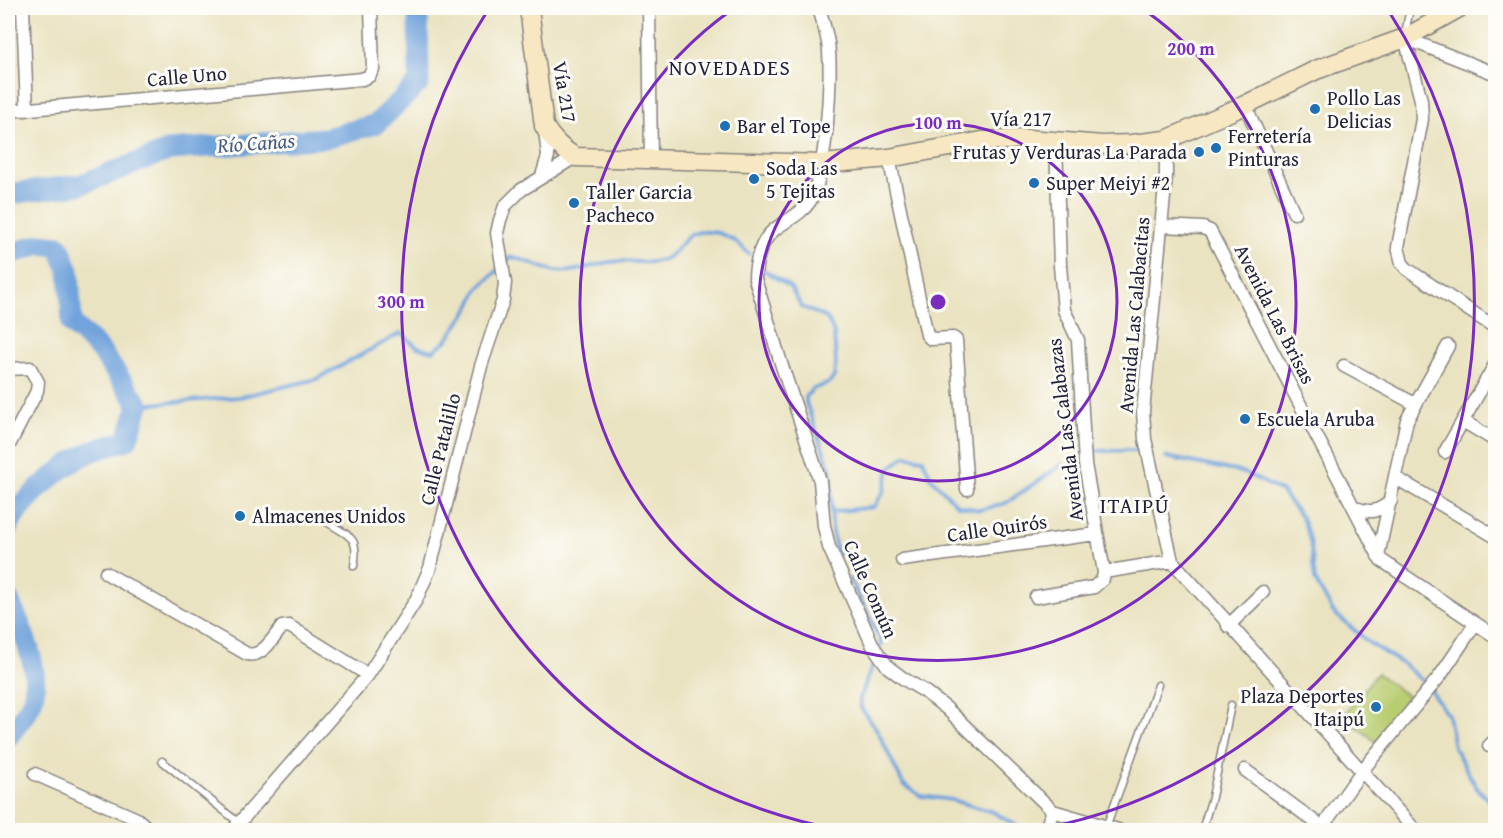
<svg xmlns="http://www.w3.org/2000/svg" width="1503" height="838" viewBox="0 0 1503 838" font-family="'Gentium Book Plus',serif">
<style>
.green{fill:#b8cc6f;stroke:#6d7755;stroke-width:1.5}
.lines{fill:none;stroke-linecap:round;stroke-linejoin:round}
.stream{stroke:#71a3dc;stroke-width:4}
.river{stroke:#71a3dc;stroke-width:21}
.lane-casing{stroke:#86827e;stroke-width:9}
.street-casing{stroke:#86827e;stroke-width:15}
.secondary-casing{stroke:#86827e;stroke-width:21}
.lane{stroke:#fff;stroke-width:6}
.street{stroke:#fff;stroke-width:12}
.secondary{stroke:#f7e8c3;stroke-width:18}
.ring{fill:none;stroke:#7b2cbf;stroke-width:3}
.poi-dot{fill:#1f6fb2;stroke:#fdfcf7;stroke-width:2}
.labels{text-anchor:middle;stroke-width:6;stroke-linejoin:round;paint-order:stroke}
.street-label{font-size:20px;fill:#22223b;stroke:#fdfcf7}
.poi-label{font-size:20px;fill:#22223b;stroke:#fdfcf7;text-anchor:start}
.neighbourhood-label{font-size:21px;letter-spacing:1.5px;fill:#22223b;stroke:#fdfcf7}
.water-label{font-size:21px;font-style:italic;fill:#465c83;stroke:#fdfcf7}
.centre{fill:#7b2cbf;stroke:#fdfcf7;stroke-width:3}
.ring-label{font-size:18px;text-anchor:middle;font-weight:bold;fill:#7b2cbf;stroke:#fdfcf7;stroke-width:6;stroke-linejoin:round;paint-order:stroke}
</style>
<rect width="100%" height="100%" fill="#fdfcf7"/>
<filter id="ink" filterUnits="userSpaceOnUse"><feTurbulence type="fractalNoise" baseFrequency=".0167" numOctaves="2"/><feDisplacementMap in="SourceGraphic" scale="12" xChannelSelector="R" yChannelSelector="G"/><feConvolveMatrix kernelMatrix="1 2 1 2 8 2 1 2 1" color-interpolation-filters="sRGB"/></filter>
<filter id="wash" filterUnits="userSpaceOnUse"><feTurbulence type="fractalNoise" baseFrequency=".008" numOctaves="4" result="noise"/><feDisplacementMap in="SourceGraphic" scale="24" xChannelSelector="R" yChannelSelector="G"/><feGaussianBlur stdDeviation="1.35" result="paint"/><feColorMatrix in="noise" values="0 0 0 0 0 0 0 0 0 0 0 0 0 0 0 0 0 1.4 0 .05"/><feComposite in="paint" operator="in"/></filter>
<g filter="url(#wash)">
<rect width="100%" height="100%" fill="#eae3c1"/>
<!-- green -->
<path class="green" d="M1377,673L1410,698L1376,742L1343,716Z"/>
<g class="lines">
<!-- stream -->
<path class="stream" d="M504,264L511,257C526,260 541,268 555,271C573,274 593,265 610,262C629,259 647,266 665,259C679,253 683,234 701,232C722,230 736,240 749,254
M764,270L790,287L802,307L827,318L834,333L836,363L834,377L829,383L813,389L806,396V403L831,471L832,533L838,555
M139,405L239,397L317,379L401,333L417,347L433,351L446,341L470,307L478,289L499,269
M1097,451L1135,450L1145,452
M1166,457L1245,473L1281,491L1302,518L1310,540L1315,580L1333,612L1372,645L1403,664L1426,684L1448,715L1454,747L1476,787L1496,808
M831,512L874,507L884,491L889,469L905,456L923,459L931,478L957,505L980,510L1006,503L1063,464
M850,579L880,638L881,646
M872,667L860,698L861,708L877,730L903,784L921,796L952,800L993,812L1024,830"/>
<!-- river -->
<path class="river" d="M8,194L79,185L170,150L326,138L376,124L419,83L418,8
M8,255L40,244L59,246L69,271L72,324L99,349L139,405L127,440C116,444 103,447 91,452C62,465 22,499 8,527
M8,599C21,625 45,677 30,706C24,717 15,727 8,737"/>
</g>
</g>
<g filter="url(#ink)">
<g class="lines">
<defs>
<path id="lane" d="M1405,34L1410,8
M325,521C348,536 360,535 354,566
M162,761L239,823
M1106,827L1158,685
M1202,830L1212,797L1231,705"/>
<path id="street" d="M23,8L27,110
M649,8L651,159
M819,8C822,19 826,31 828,43C833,73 826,177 810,201C801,215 786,220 774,230C761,240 755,263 755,279L781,363L820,481L824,526L829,547L873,646L888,667L904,679L924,691L946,708L1053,811L1118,830
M1405,38L1421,100L1422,119L1398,247L1402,263L1407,269L1496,328
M1405,38L1496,74
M1245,105L1294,213
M8,111L362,79L369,76L373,69L371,8
M1166,140V176L1143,412L1145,439L1172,561L1415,830
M889,158L927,335L931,339L953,338L956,340L967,489
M542,176L548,156L545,130
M1162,226L1203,228L1210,231L1381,560L1496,637
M1344,366L1415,404
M8,369L30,368L38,382L37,391L8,447
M1463,421L1496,441
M1445,452L1496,363
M1396,478L1496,537
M1354,507C1370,514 1378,512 1391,501
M1378,556L1407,420L1448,346
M902,560L1096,534
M1104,572L1172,561
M106,573L247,654C262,658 274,637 282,627L289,626L368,675
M1036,597L1094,587L1103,579L1104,572L1085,464L1078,340L1064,310L1060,266L1056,142
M1228,626L1263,592
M1489,746L1496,739
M1245,770L1322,827
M35,774L137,819L150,830
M233,830L368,675L416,600L430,568L481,366L503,300L505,283L497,233L500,220L505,206L521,190L575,157
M1045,830L1053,811
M1320,830L1361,772L1440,676L1475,624"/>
<path id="secondary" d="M529,8L544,126C552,140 561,148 575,157L822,164L889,158L982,141L1028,139L1102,145L1131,144L1166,140L1245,105L1316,70L1405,38L1459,8"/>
</defs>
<!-- lane casing -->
<use href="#lane" class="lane-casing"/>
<!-- street casing -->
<use href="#street" class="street-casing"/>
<!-- secondary casing -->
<use href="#secondary" class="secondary-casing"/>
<!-- lane -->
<use href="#lane" class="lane"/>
<!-- street -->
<use href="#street" class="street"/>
<!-- secondary -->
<use href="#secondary" class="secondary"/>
</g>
</g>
<!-- distance rings -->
<g class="ring">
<circle cx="938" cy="302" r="179"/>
<path d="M1143 9A358 358 0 1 1 733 9"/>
<path d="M840 830A537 537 0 0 1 488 10M1388 10A537 537 0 0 1 1036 830"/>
</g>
<!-- markers -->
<g class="poi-dot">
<circle cx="1315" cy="109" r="6"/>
<circle cx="725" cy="126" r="6"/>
<circle cx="1216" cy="148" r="6"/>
<circle cx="1199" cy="152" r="6"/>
<circle cx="754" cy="179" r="6"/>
<circle cx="1034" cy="183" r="6"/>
<circle cx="574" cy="203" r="6"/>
<circle cx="1245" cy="419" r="6"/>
<circle cx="240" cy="516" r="6"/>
<circle cx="1376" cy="707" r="6"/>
</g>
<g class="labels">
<!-- street labels -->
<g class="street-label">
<text transform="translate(187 76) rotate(-5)" y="7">Calle Uno</text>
<text transform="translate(565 92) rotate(80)" y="7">Vía 217</text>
<text x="1021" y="126">Vía 217</text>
<text transform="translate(1275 314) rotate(63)" y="7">Avenida Las Brisas</text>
<text transform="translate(1134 315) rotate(-85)" y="7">Avenida Las Calabacitas</text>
<text transform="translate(1065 430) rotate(-97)" y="7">Avenida Las Calabazas</text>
<text transform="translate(440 449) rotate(-76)" y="7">Calle Patalillo</text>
<text transform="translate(997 528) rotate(-8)" y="7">Calle Quirós</text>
<text transform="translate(871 589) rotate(66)" y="7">Calle Común</text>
</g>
<!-- poi labels -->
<g class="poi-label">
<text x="1327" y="105">Pollo Las<tspan x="1327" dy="23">Delicias</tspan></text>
<text x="737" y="133">Bar el Tope</text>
<text x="1228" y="143">Ferretería<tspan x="1228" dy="23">Pinturas</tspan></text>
<text x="1187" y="159" text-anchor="end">Frutas y Verduras La Parada</text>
<text x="766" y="175">Soda Las<tspan x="766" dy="23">5 Tejitas</tspan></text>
<text x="1046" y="190">Super Meiyi #2</text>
<text x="586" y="199">Taller Garcia<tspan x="586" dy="23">Pacheco</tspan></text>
<text x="1257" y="426">Escuela Aruba</text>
<text x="252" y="523">Almacenes Unidos</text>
<text x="1364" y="703" text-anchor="end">Plaza Deportes<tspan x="1364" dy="23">Itaipú</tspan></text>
</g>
<!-- neighbourhood labels -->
<g class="neighbourhood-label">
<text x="730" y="75">NOVEDADES</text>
<text x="1135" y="513">ITAIPÚ</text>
</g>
<!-- water labels -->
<g class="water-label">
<text transform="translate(256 143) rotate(-4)" y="7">Río Cañas</text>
</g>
</g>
<circle cx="938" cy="302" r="9" class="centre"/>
<g class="ring-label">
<text x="1191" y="55">200 m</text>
<text x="938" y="129">100 m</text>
<text x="401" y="308">300 m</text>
</g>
<!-- margin -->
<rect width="1503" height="838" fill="none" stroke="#fdfcf7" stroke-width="30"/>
</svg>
